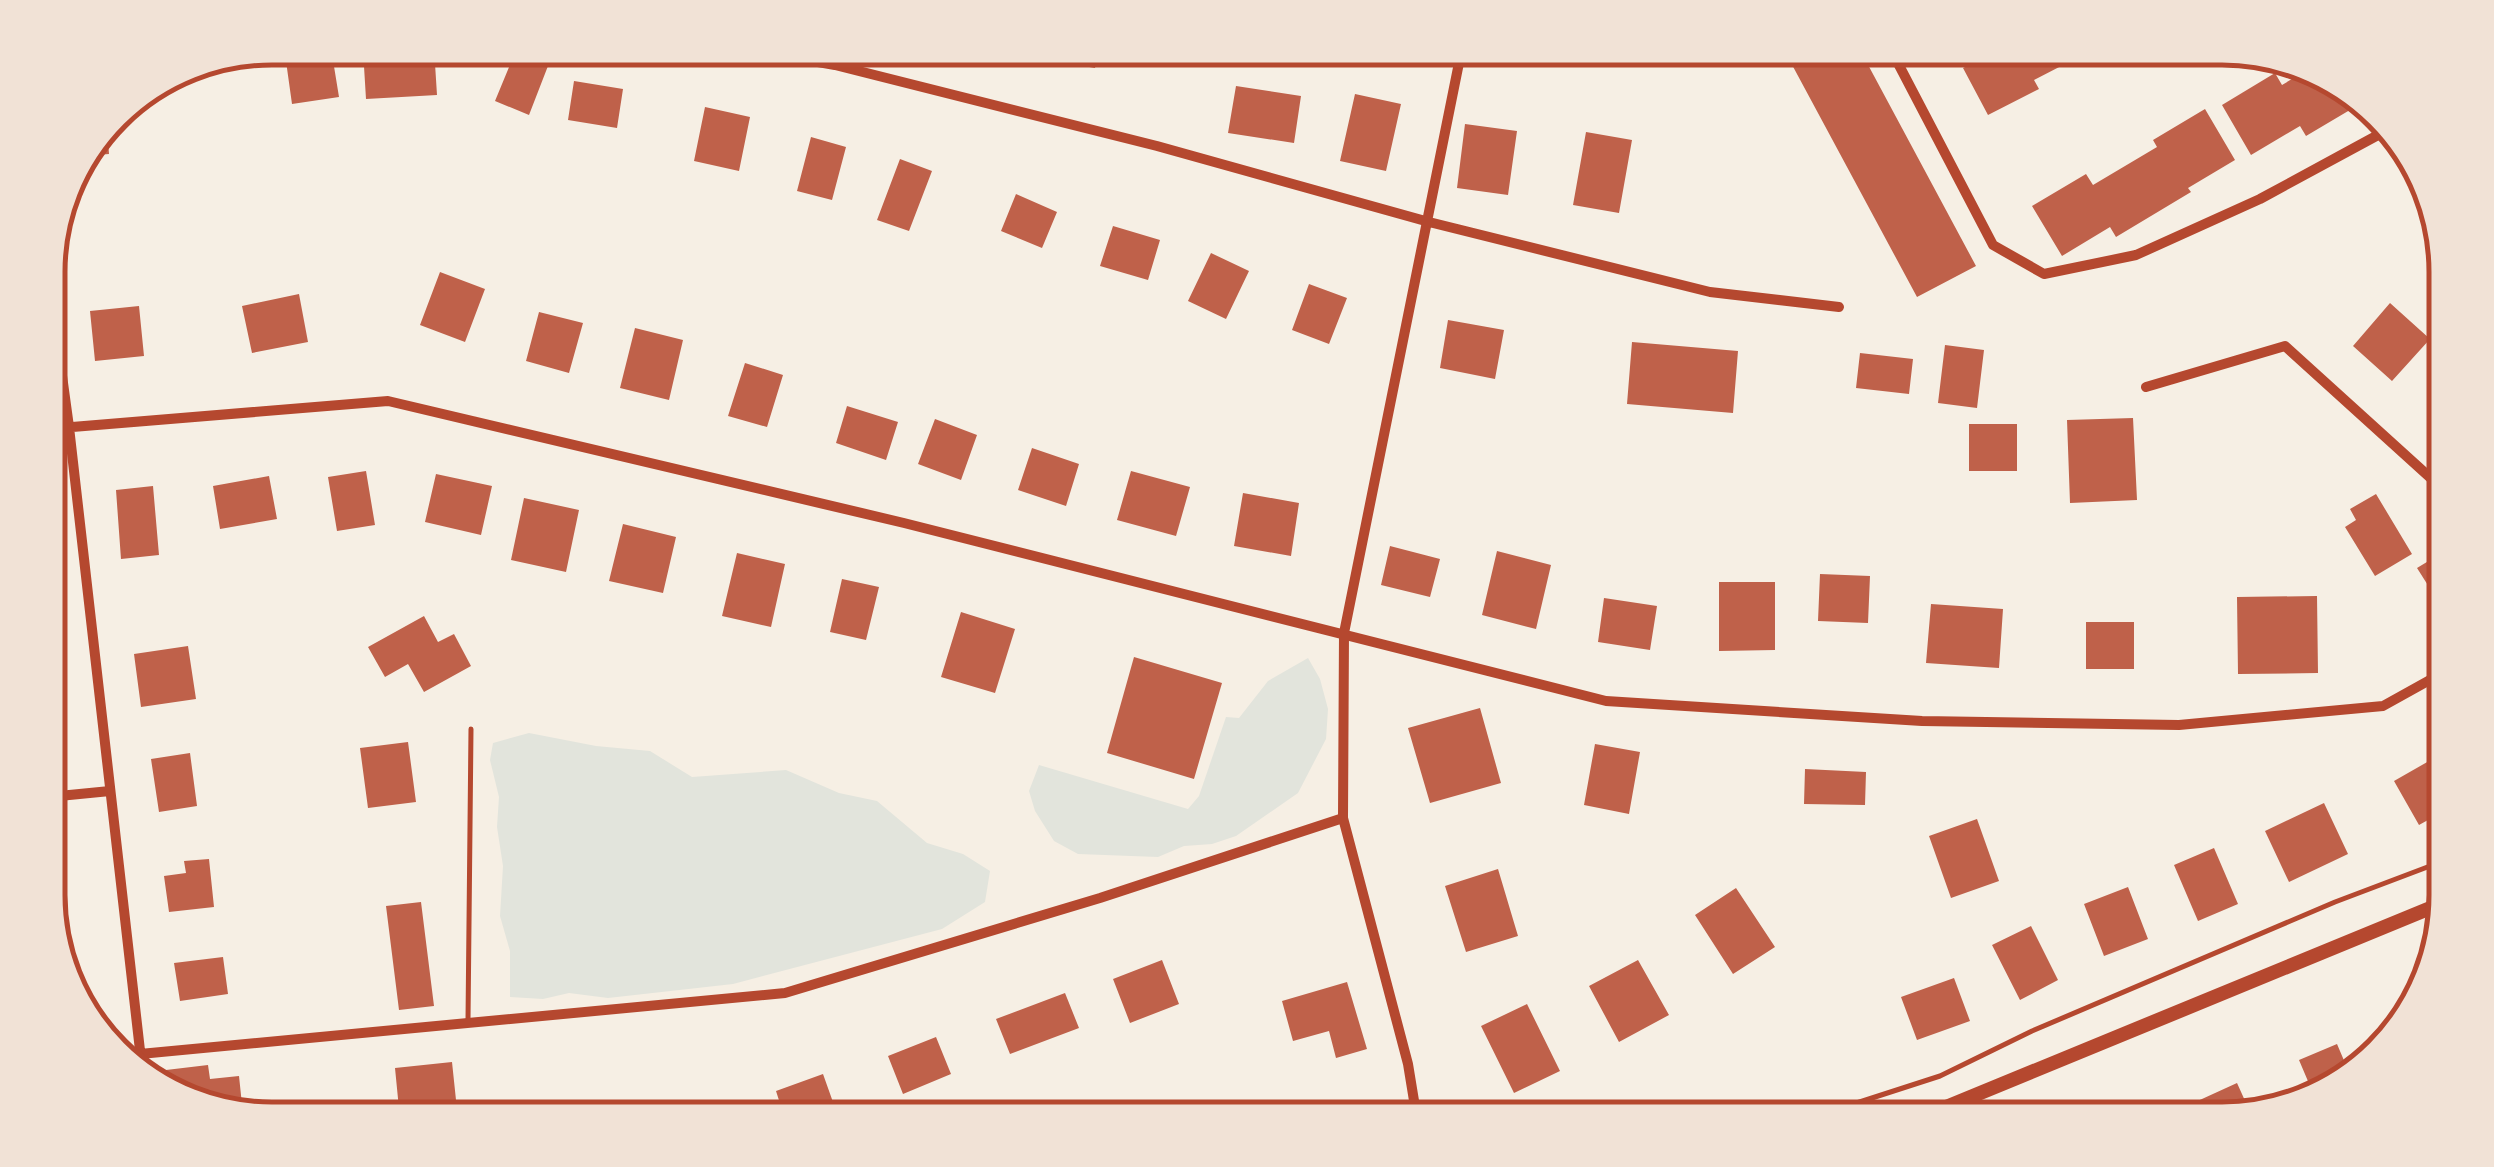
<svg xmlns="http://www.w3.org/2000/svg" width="2494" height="1167" viewBox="0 0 2494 1167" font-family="'Golos Text',sans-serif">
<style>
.green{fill:#e2e4dc}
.building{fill:#bf614a}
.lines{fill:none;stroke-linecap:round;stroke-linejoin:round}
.path{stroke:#b5482f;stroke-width:5}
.service{stroke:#b5482f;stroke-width:5}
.minor{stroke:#b5482f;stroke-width:10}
.tertiary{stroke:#b5482f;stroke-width:14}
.rim{fill:none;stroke:#b5482f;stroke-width:5}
</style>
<rect width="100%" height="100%" fill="#f6efe4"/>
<!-- green -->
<path class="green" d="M1308,658L1320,679L1328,709L1326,739L1298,793L1236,836L1212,844L1184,846L1158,857L1078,854L1054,841L1035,811L1029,791L1039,765L1188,809L1199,796L1226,717L1239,718L1268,681Z
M529,733L596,746L650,751L692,777L786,770L839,793L877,801L927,843L963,854L990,871L985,902L942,929L733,984L608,998L569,993L543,999L510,997V951L500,916L503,866L497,827L499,797L490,760L493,743Z"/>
<!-- building -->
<path class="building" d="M331,48L339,97L292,104L285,54Z
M434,48L437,95L366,99L363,50Z
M517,48H539L553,53L529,115L495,101Z
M1051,48H1099L1095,68L1049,60Z
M1783,48H1859L1976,266L1917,297Z
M2003,48H2096L2034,80L2039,89L1988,115L1963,68Z
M2312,67L2360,104L2306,136L2300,126L2251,155L2222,105L2275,73L2282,85Z
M574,81L623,89L617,128L568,120Z
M1236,86L1301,96L1294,143L1228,133Z
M1355,94L1401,104L1386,171L1340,161Z
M705,107L750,117L739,171L694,161Z
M2205,109L2235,160L2188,188L2191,192L2116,237L2110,227L2062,256L2032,206L2086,174L2093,185L2157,147L2153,140Z
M1465,124L1517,131L1508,195L1457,188Z
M107,126L109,154L84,156L97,139Z
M1586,132L1632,140L1619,213L1573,205Z
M811,137L846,147L832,200L797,191Z
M900,159L932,171L909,231L877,220Z
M1016,194L1057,212L1042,248L1001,231Z
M1113,226L1160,240L1148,280L1100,266Z
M1211,253L1249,271L1226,319L1188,301Z
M440,272L485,289L465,342L420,325Z
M1309,284L1347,298L1329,344L1292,330Z
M299,294L308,342L252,353L242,306Z
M2390,303L2430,339L2392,381L2353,346Z
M139,306L144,356L95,361L90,311Z
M539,312L583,323L569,373L526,361Z
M1448,320L1504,330L1495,379L1440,368Z
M635,328L683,340L669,400L620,388Z
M1632,342L1738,351L1733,413L1627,404Z
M1945,345L1984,350L1977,408L1938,403Z
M1860,353L1913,359L1909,394L1856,388Z
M745,363L783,375L767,427L728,416Z
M847,406L898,422L886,460L836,443Z
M2133,418L2137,500L2070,503L2067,420Z
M935,419L977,435L961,480L918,464Z
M1969,424H2017V471H1969Z
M1032,448L1079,464L1066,506L1018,490Z
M366,471L375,525L337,531L328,477Z
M1131,471L1190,487L1176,536L1117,520Z
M436,474L492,486L481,535L425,522Z
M269,476L277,519L220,529L213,486Z
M153,486L159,555L121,559L116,490Z
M1243,493L1299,503L1291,556L1234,546Z
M2376,494L2412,554L2375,576L2345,527L2356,520L2350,509Z
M524,498L579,510L566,572L511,560Z
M623,524L676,537L663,593L609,581Z
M1390,546L1440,559L1430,597L1381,585Z
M1497,551L1551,565L1536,629L1482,615Z
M2445,551L2446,607L2443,609L2417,568Z
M737,553L785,564L771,627L722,616Z
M1820,574L1870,576L1868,623L1818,621Z
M842,579L879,587L866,640L830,632Z
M1719,582H1775V650L1719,651Z
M2317,596L2318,673L2238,674L2237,597Z
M1604,598L1657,606L1650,650L1598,642Z
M1931,604L2003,609L1999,668L1926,663Z
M961,612L1015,629L995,693L941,677Z
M424,616L438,642L454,634L471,666L424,692L408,664L385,677L368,647Z
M2086,622H2134V669H2086Z
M188,646L196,699L141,707L134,654Z
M1134,657L1222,683L1194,779L1107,753Z
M1480,708L1501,783L1430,803L1408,728Z
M408,742L416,802L368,808L360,748Z
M1595,744L1640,752L1629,814L1584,805Z
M190,753L197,806L159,812L151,759Z
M2429,761L2446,791V810L2419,825L2394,781Z
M1805,769L1866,772L1865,805L1804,804Z
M2324,803L2348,854L2289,882L2265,831Z
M1977,819L1999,881L1951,898L1929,836Z
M2214,848L2238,904L2198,921L2174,865Z
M209,859L214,907L169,912L164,876L186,873L184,861Z
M1498,869L1518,936L1466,952L1445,886Z
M2128,887L2148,939L2104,956L2084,904Z
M1736,888L1775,947L1733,974L1695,915Z
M421,902L434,1006L399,1010L386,906Z
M49,904H52L56,940L50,925Z
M2031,926L2058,980L2020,1000L1992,945Z
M223,957L228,994L180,1001L174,963Z
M1162,960L1179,1004L1130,1023L1113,979Z
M1638,960L1669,1015L1619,1042L1589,986Z
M1954,978L1970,1021L1917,1040L1901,997Z
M1347,982L1367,1049L1336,1058L1329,1031L1293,1041L1282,1001Z
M1065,993L1079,1028L1010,1054L996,1019Z
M1527,1004L1560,1071L1514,1093L1481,1026Z
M936,1037L951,1074L903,1094L888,1056Z
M2337,1044L2351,1077L2347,1081L2313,1093L2299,1060Z
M452,1062L458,1119H400L395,1068Z
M208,1065L210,1079L239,1076L243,1114L196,1104L194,1093L177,1095L168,1089L166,1070Z
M823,1074L839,1119H785L776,1091Z
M2237,1083L2251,1114L2236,1119H2198L2191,1104Z
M704,1112L706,1119H681Z"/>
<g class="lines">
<!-- path -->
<path class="path" d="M1807,1119L1940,1076L2032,1031L2335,902L2446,860"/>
<!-- service -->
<path class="service" d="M468,1021L471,729"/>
<!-- minor -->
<path class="minor" d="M738,48L835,65L1157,146L1429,222L1710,292L1839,307
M1890,48L1993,245L2044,274L2136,255L2260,199L2391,128
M48,273L69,427L142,1068
M2146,387L2285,346L2445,491
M48,429L388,401L904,523L1606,701L1922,721L2179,725L2383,706L2446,671
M49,797L110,791
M140,1054L785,993L1100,898L1343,818
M1417,1119L1408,1064L1343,818L1344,633L1462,48"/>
<!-- tertiary -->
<path class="tertiary" d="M1917,1119L2445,902"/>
</g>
<!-- crop -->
<path d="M0 0H2494V1167H0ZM272 65H2222A207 207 0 0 1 2429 272V895A207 207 0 0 1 2222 1102H272A207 207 0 0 1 65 895V272A207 207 0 0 1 272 65Z" fill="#f1e2d6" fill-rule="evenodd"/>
<path class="rim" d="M272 65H2222A207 207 0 0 1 2429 272V895A207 207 0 0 1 2222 1102H272A207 207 0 0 1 65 895V272A207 207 0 0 1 272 65Z"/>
</svg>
